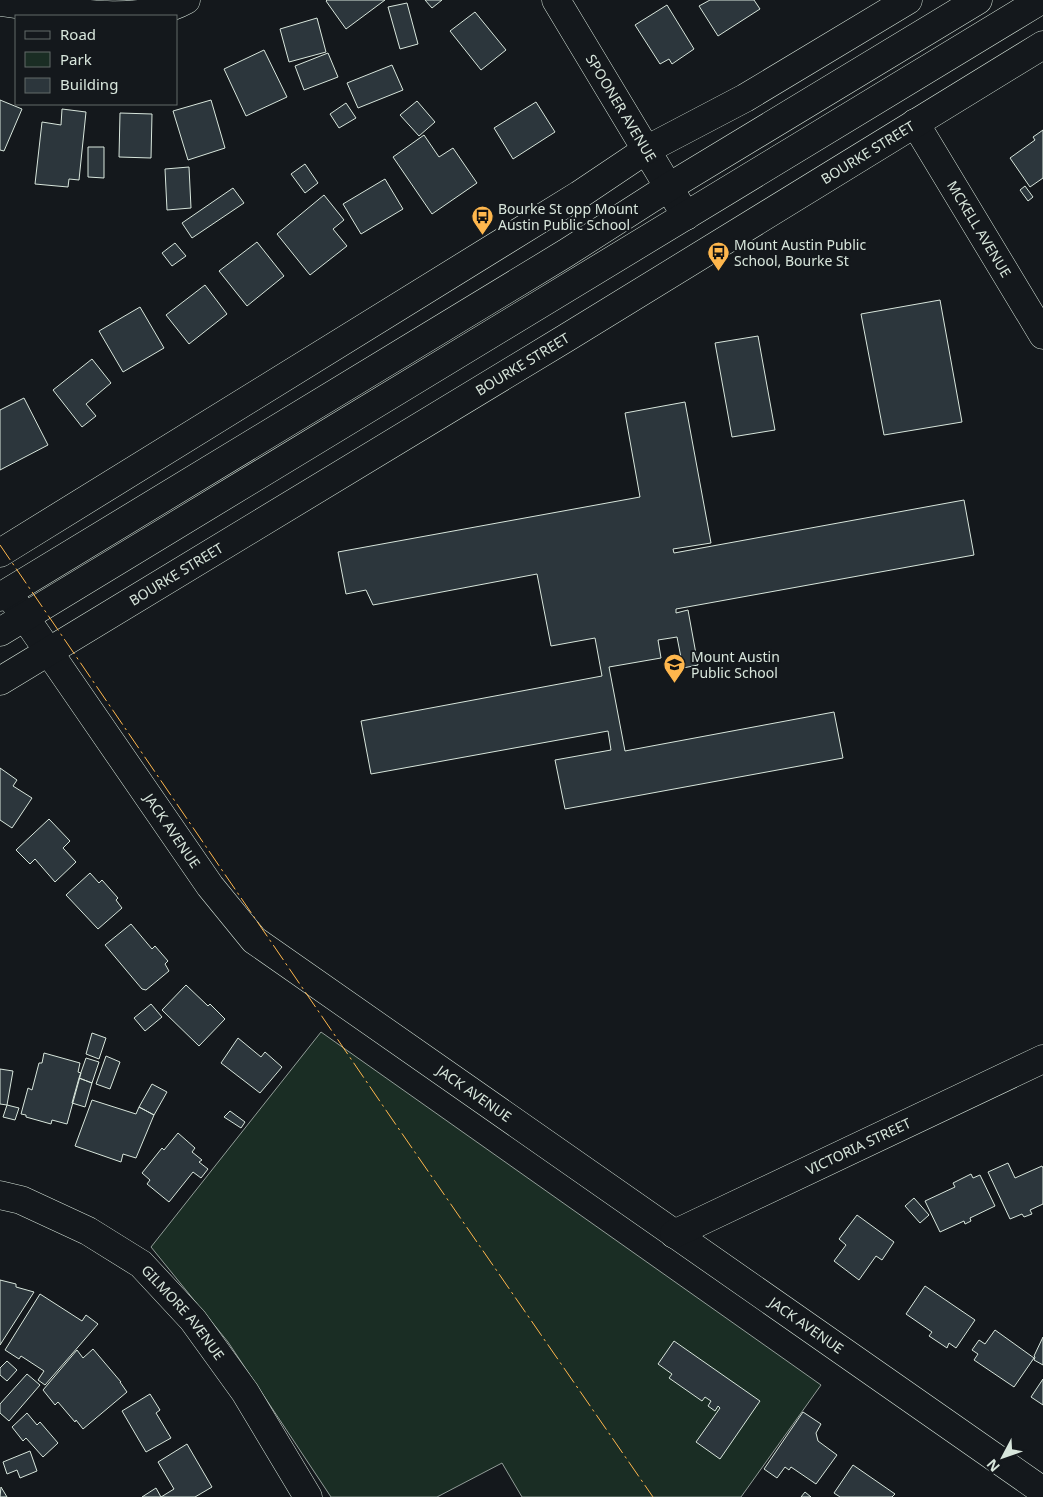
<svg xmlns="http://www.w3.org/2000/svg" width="1043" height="1497" viewBox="0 0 1043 1497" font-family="'Noto Sans',sans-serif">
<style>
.green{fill:#1a2d24;stroke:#939e99}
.building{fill:#2c363c;stroke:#d8e6dc}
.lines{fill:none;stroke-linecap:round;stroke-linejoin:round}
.minor-casing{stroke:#d8e6dc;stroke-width:29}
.major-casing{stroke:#d8e6dc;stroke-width:29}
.minor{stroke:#14181c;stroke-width:28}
.major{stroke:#14181c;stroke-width:28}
.power{stroke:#ffb74d;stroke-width:1;stroke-dasharray:18 4 2.5 4;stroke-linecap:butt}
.labels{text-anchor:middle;stroke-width:4;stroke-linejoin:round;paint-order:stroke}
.street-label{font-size:14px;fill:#d8e6dc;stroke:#14181c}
.poi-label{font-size:14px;fill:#d8e6dc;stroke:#14181c;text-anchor:start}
</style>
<rect width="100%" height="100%" fill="#14181c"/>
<!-- green -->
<path class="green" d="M321,1032L821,1385L741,1497H522L502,1463L437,1497H331L228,1342L151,1247Z"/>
<!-- building -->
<path class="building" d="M327,0H385L346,29L326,1Z
M425,0H442L432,8Z
M710,0H754L760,9L718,36L699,6Z
M407,3L418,44L400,49L388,7Z
M667,5L694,49L672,64L669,59L660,64L635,25Z
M475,12L506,50L481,70L450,31Z
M317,18L326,52L289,62L280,29Z
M264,50L287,97L246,116L224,69Z
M328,53L338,77L304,90L295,66Z
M392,65L403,90L358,108L347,83Z
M0,100L22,109L4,151L0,150Z
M211,100L225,148L188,160L173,111Z
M417,101L435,122L419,136L400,115Z
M536,102L555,132L513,159L494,128Z
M346,103L356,118L339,128L330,114Z
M62,109L86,112L79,180L69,179L68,187L35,184L42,122L61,125Z
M120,113L152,114L151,158L119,157Z
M1043,130V178L1030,187L1010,158L1035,140L1033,137Z
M424,135L439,157L453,148L477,183L432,214L393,157Z
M88,147H104V178L88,177Z
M305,164L318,183L305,193L291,174Z
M189,167L191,208L167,210L165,169Z
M385,179L403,209L361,234L343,204Z
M1025,186L1033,197L1028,201L1020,190Z
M233,188L244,203L192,238L182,223Z
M324,195L344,220L333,229L347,246L310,275L277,234Z
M257,242L284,276L247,306L219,271Z
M175,243L186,256L172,266L162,253Z
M205,285L227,314L189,344L166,315Z
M940,300L962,422L884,435L861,314Z
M140,307L164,348L123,372L99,331Z
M758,336L775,430L732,437L715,343Z
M92,359L111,383L86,404L96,416L82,427L53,390Z
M24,398L48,445L0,470V410Z
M685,402L711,543L673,549L674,553L964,500L974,555L676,609V613L688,610L698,665L683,668L677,637L658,640L661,658L609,667L625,751L834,712L843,758L565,809L555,760L611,750L608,731L371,774L361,721L602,676L595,638L551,646L537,574L373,605L366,590L346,594L338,552L640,497L625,413Z
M0,768L17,780L13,786L32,798L12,828L0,820Z
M49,819L70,841L63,848L76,862L55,882L35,859L30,864L16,850Z
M90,873L99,883L102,880L118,898L116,900L122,908L98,929L66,895Z
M131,924L152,949L155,946L168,961L165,964L169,971L146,990L142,989L105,945Z
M186,985L208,1006L210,1004L225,1019L199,1046L162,1010Z
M151,1004L162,1017L145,1031L134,1018Z
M92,1033L106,1038L99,1059L86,1054Z
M238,1038L261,1057L265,1052L282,1067L260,1093L221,1063Z
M44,1053L80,1063L78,1072L81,1073L67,1124L52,1120L51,1124L26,1117V1115L21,1114L28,1088L32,1090L39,1063H42Z
M106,1056L120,1062L110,1089L96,1084Z
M86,1058L99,1062L92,1083L79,1078Z
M0,1069L13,1071L7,1105L0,1104Z
M79,1078L92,1083L85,1107L72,1103Z
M152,1084L167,1092L154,1115L139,1107Z
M92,1100L136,1114L139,1107L154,1115L136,1158L123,1154L121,1162L75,1146Z
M7,1105L19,1108L15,1120L3,1117Z
M230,1111L245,1122L241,1128L224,1117Z
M178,1133L195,1148L192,1152L202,1160L199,1162L208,1169L201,1178L193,1172L169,1202L147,1184L150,1180L142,1173L162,1148L164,1150Z
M1008,1163L1015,1178L1042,1166L1043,1168V1204L1030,1210L1032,1214L1024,1217L1022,1214L1010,1219L988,1172Z
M971,1174L973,1178L980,1175L995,1206L970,1218L971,1221L965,1224L964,1221L940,1232L925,1201L955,1187L953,1183Z
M914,1198L929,1215L920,1223L905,1206Z
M857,1215L894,1242L882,1260L876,1256L859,1280L834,1261L846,1245L839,1239Z
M0,1280L16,1284V1287L34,1292L0,1345Z
M925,1286L975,1320L956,1348L949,1343L947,1348L929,1336L932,1332L906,1314Z
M40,1294L82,1321L86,1315L98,1324L45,1385L38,1380L44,1371L21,1356L19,1359L5,1350Z
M995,1330L1034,1358L1014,1387L974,1360L978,1354L972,1350L979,1340L985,1344Z
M1043,1337V1365L1034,1360L1035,1357L1034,1356Z
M674,1341L760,1401L720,1459L696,1442L720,1408L718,1406L715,1411L708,1406L711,1401L705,1397L702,1401L669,1378L672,1374L658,1364Z
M93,1349L121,1382H120L127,1392L83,1429L76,1420L75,1422L58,1402L55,1405L43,1390L77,1350L83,1358Z
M7,1361L17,1370L7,1381L0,1375V1368Z
M27,1374L40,1385L9,1421L0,1413V1404Z
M1043,1379V1405L1031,1397Z
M150,1394L160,1410L156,1413L171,1438L146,1452L122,1411Z
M803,1412L821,1424L816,1433L818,1441L837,1455L816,1484L791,1467L789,1470L785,1467L777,1478L764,1469Z
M27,1413L37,1425L40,1422L58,1443L43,1457L26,1438L23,1441L12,1427Z
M187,1444L212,1487L195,1497H142L156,1488L161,1497L174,1489L158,1462Z
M30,1451L37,1471L20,1478L17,1470L7,1474L3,1462Z
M853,1465L895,1494L892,1497H840L834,1493Z
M1,1487L7,1497H0Z
M805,1492L811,1497H801Z"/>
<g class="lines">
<defs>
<g id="minor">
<path id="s1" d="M556,0L686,216"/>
<path d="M0,2C57,9 133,29 186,0"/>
<path id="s2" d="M915,123L1043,335"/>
<path d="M0,553L579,195L646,150L745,98L908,0"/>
<path id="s3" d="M11,597L210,886L254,940L1043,1491"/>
<path id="s4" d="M0,681L566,338L1043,45"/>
<path id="s5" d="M0,1195L21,1200L88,1231L141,1264L193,1320L245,1392L308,1497"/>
<path id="s6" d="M674,1234L1043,1059"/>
</g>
<path id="major" d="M0,597L566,253L669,187L978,0
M0,632L1041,0"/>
</defs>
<!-- minor casing -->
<use href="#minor" class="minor-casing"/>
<!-- major casing -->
<use href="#major" class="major-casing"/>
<!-- minor -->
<use href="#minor" class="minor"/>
<!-- major -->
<use href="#major" class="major"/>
<!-- power -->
<path class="power" d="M0,545L392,1119L653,1497"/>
</g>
<!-- icons -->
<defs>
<symbol id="bus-pin" viewBox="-11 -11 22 30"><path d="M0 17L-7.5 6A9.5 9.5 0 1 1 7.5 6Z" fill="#ffb74d" stroke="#14181c"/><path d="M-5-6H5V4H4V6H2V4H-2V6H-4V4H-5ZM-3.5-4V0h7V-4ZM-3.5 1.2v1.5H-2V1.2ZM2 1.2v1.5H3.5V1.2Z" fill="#111"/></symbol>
<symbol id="school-pin" viewBox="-11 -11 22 30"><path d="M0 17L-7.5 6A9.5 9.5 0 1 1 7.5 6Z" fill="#ffb74d" stroke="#14181c"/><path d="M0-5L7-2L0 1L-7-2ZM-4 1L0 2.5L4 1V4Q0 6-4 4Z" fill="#111"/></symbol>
</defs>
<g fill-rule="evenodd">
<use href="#bus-pin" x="470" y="204" width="25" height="34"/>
<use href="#bus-pin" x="706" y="240" width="25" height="34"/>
<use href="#school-pin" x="662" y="652" width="25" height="34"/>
</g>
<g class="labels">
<!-- street labels -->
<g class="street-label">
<text dy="5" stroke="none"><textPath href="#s1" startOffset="126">SPOONER AVENUE</textPath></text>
<text dy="5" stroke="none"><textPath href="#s4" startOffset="1016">BOURKE STREET</textPath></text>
<text dy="5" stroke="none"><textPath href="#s2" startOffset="124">MCKELL AVENUE</textPath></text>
<text dy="5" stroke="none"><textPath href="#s4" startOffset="611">BOURKE STREET</textPath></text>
<text dy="5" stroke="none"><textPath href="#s4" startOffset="206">BOURKE STREET</textPath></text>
<text dy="5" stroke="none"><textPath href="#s3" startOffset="284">JACK AVENUE</textPath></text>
<text dy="5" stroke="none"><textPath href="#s3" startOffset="689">JACK AVENUE</textPath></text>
<text dy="5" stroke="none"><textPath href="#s6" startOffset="204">VICTORIA STREET</textPath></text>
<text dy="5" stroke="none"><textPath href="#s5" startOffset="222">GILMORE AVENUE</textPath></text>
<text dy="5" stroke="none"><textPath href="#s3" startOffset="1094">JACK AVENUE</textPath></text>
</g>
<!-- poi labels -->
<g class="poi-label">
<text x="498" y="214">Bourke St opp Mount<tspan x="498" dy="16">Austin Public School</tspan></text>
<text x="734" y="250">Mount Austin Public<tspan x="734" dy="16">School, Bourke St</tspan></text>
<text x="691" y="662">Mount Austin<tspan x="691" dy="16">Public School</tspan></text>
</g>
</g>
<!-- legend -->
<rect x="15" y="15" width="162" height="90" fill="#14181c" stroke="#626a69"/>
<rect x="25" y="31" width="25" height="8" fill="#14181c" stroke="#626a69"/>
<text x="60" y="40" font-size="15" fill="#d8e6dc">Road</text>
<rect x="25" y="52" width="25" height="15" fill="#1a2d24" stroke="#626a69"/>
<text x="60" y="65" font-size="15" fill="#d8e6dc">Park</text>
<rect x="25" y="78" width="25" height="15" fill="#2c363c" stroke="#626a69"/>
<text x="60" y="90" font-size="15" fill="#d8e6dc">Building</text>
<!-- north arrow -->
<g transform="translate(1003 1457) rotate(229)" stroke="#14181c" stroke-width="4" paint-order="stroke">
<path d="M0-4L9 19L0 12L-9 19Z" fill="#d8e6dc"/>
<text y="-8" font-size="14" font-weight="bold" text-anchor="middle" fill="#d8e6dc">N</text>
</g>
</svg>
